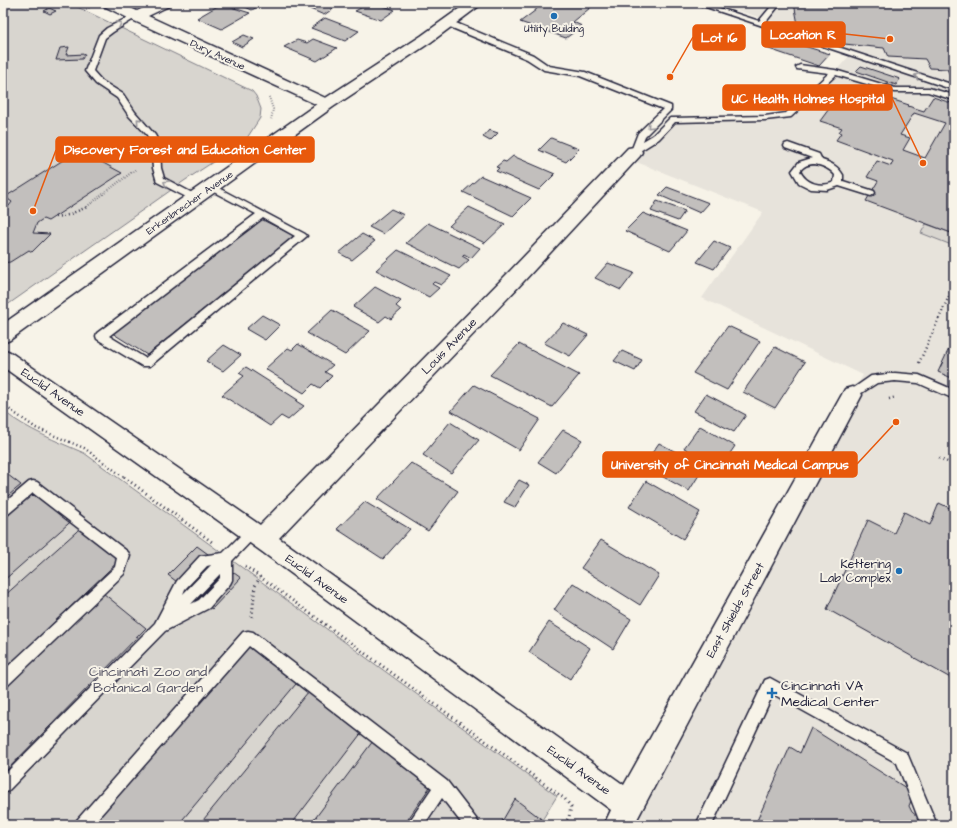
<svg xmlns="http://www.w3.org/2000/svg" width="957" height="828" viewBox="0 0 957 828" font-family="'Architects Daughter',sans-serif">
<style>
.built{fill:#e7e3db}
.green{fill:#d8d5cf;stroke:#7d7c85}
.building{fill:#c2bfbd;stroke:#22223b;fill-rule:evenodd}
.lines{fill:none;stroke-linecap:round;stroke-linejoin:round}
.service-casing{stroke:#22223b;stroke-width:3}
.minor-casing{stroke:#22223b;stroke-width:3}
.tertiary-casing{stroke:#22223b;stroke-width:3}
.path-far2{stroke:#22223b;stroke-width:2;stroke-dasharray:0.5 2;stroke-linecap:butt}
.path-far1{stroke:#22223b;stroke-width:2.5;stroke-dasharray:1 3;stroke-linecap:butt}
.path{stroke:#22223b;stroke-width:3;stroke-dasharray:1 3.5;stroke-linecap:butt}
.service{fill:#f7f3e8;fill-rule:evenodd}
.minor{fill:#f7f3e8;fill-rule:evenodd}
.tertiary{fill:#f7f3e8;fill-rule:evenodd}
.oneway{stroke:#97959a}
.poi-dot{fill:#1f6fb2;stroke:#f7f3e8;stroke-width:1.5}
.labels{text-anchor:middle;stroke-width:4;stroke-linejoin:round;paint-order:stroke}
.far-poi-label{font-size:10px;fill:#22223b;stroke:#f7f3e8}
.far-street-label{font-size:10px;fill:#22223b;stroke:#f7f3e8}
.street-label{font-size:12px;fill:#22223b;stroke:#f7f3e8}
.poi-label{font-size:12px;fill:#22223b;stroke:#f7f3e8;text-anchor:end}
.near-park-label{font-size:14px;fill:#504f60;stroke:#f7f3e8}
.near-poi-label{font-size:14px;fill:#22223b;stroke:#f7f3e8;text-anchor:start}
.leader{fill:none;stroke:#e8590c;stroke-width:1.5}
.callout-dot{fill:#e8590c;stroke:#f7f3e8;stroke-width:1.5}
.callout{fill:#e8590c;stroke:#e8590c;stroke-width:1.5}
.callout-label{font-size:13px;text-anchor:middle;font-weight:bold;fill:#fff}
</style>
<rect width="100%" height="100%" fill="#f7f3e8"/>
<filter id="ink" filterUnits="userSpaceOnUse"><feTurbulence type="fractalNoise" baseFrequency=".025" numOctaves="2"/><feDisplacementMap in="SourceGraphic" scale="8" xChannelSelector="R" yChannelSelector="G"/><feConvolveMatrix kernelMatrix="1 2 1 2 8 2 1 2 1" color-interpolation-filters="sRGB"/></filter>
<g filter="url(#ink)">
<g class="built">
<path d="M714 3H954V86L784 29 774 22Z"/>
<path d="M851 54 954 88V825H618L863 375 702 298 763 212 634 161 670 123 790 117 799 112Z"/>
</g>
<g class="green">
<path d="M3 3H69L252 91 256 96 261 109 260 118 245 141 184 181 3 308Z"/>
<path d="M926 224 954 234V246L921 233Z"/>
<path d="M3 411C28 430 56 441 84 453L557 796 539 825H3Z"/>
</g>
<g class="building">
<path d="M236 3H264L252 10Z"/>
<path d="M320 3H322L334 8 324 15 310 9Z"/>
<path d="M370 3H375L395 10 381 20 355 11Z"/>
<path d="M537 3H596L573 22 582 26 566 38 520 22 536 10Z"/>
<path d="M794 3H954V76L950 75 947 69 930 68 925 59 888 57 884 48 834 43 833 40 819 39 818 34H807L806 31 799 30Z"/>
<path d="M221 4 250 13 222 29 197 18Z"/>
<path d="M49 8 56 11 50 14 44 11Z"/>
<path d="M325 18 359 31 345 41 311 28Z"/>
<path d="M244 35 254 39 242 47 232 42Z"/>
<path d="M775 37 830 54 819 66 766 48Z"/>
<path d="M313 39 337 48 317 61 284 47 297 40 307 43Z"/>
<path d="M69 47 66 55 85 54 82 59 56 60 60 48Z"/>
<path d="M861 66 900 79 896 85 856 71Z"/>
<path d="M869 92 909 105 908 106 924 111 933 97 954 104V234L866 201 878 181 867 177 877 161 891 166 893 161 836 140 841 133 839 132 842 128 820 121 837 98 858 105 863 97 865 98ZM914 113 945 123 925 158 903 150 910 138 900 135Z"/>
<path d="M489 130 498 133 490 141 483 137Z"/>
<path d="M551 138 579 149 566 162 539 150Z"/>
<path d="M79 150 122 173 48 221 43 219 37 223 33 233 50 234 32 252 29 250 10 262 3 263V205L9 206 12 202 5 197Z"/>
<path d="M513 156 555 174 539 190 496 171 499 168 496 167 503 161 506 162Z"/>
<path d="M481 176 531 198 513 216 463 192Z"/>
<path d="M667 187 709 203 700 213 659 195Z"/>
<path d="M657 201 685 211 678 221 651 211Z"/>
<path d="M469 207 505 224 485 243 449 226Z"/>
<path d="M391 209 404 215 383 234 369 227Z"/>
<path d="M643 213 687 231 670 251 625 231Z"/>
<path d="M261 219 294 236 147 355 112 333Z"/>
<path d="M428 223 480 248 471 258 464 254 462 256 469 260 459 269 406 243Z"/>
<path d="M362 234 375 241 352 260 339 253Z"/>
<path d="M714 241 730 248 714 269 697 262Z"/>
<path d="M398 250 451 276 441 285 434 282 432 284 439 288 429 297 376 270Z"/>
<path d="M608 263 634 273 621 290 595 278Z"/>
<path d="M375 287 401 301 396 306 401 310 391 319 386 316 379 322 353 307Z"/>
<path d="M332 310 370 331 345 355 307 333Z"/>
<path d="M262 315 280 325 265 340 246 329Z"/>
<path d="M563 323 588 335 570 356 544 343Z"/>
<path d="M728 326 760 341 727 390 693 373Z"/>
<path d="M954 338V379L938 372Z"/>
<path d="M298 344 333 365 325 372 332 376 320 388 313 384 304 393 265 369 288 348 292 350Z"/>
<path d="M519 344 579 375 552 407 490 375Z"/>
<path d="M224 345 241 355 223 371 206 361Z"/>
<path d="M775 347 805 362 775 408 743 392Z"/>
<path d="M622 351 642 360 635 371 614 361Z"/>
<path d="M246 367 298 400 296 401 304 406 288 420 281 416 270 426 222 395 244 376 239 373Z"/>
<path d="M474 385 540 419 519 450 451 411Z"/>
<path d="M706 394 746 415 734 432 694 411Z"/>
<path d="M450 422 479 440 451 473 423 455Z"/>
<path d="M700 426 735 446 720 468 684 448Z"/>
<path d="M563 430 582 440 556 473 538 462Z"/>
<path d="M659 443 704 467 689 491 643 466Z"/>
<path d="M411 463 458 491 428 531 377 499Z"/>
<path d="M3 471 21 485 3 500Z"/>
<path d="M519 480 529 485 515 507 504 502Z"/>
<path d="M646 481 700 512 683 539 629 507Z"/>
<path d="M39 487 76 517 3 581V517Z"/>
<path d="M365 502 410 529 383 559 337 529Z"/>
<path d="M939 503 954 510V680L827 609 868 520 894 533 904 512 930 525Z"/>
<path d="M85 524 125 555 3 671V597Z"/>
<path d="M601 540 659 575 640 605 581 568Z"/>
<path d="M197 546 241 578 212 609 168 575Z"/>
<path d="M573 583 631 619 613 649 554 610Z"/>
<path d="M103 593 146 628 3 774V689Z"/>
<path d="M549 622 590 648 570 679 529 652Z"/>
<path d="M253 640 301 678 178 825H86Z"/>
<path d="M313 686 366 727 291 825H199Z"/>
<path d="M811 728 914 793 909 806 912 812 918 817 922 825H755L790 747 800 753Z"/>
<path d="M376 737 434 781 404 825H310Z"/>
<path d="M515 799 544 821 542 825H500Z"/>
</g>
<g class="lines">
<g class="service-casing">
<g id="service">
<path d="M694 3H704L759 21 774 3H781L765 23 954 85V90Z"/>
<path d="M135 14 137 15V17L113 32 105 38 93 71 102 81 123 94 135 112 155 135 160 145 161 168 164 178 198 196 199 198 198 200H192L157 182 153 168 151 145 147 135 129 116 117 98 96 84 85 71 99 35 107 28Z"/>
<path d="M445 21H451L533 55 549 66 585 72 671 106V110L645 136 643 141 653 135 670 118H673L765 116 786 113 829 73 797 69 796 67 800 65 835 70 895 88H929L954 95V100L928 92H894L836 75 791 117 765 120 675 122 659 139 635 154 631 151 638 133 663 109 580 76 544 70 527 59 445 25Z"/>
<path d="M788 143 819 154 822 160C831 163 838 166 843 175V181L874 191 875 193 871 196 839 186 827 190 811 189 799 183 792 171 799 162 812 158 785 148 784 146 785 144ZM815 164C823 166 829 168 835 175L834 182C821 188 806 184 800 171 804 165 809 164 815 164Z"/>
<path d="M211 184 305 234 307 236 150 366H142L97 339 96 336 97 333 256 214 208 189 207 187ZM263 218 295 236 145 358 109 336Z"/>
<path d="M895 373 919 375 954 390V399L918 383 895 381 877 383 852 399 848 398 847 395 848 392 871 376Z"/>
<path d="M33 481 37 482 128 552 130 556 124 574 8 685 3 687V671L115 567 117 558 33 493 7 515 3 516V504L29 482Z"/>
<path d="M252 527 256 528 258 532 256 536 232 561V580L230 584 209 608 165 631 8 791 3 793V776L155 623 177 581 200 556 223 553 248 528ZM211 565 183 594 185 589 207 566ZM220 574V578L199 600 191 604Z"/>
<path d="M248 631 253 632 447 781 477 820 480 825H463L442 798 424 825H407L432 788 249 646 92 825H74L77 820 243 632Z"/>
<path d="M770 678 907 753 937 825H921L897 763 773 694 712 825H696L765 680Z"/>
</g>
</g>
<g class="minor-casing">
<g id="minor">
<path d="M102 3H120L137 11 154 3H171L169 6 148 16 332 101 335 104 332 107 327 109 322 107 130 19 104 6Z"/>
<path d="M634 147 640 148 642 152 640 156 523 282 279 538 624 785 845 389 852 387 859 389 862 395 634 825H604L611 810 261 551 3 367V349L10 352 260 525 509 272 628 148Z"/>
</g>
</g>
<g class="tertiary-casing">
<path id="tertiary" d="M467 3H483L431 42 333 107 10 340 3 343V324L321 101 421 36Z"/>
</g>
<g class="path-far2">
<path d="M84 10 91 7"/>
<path d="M269 97 273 109 271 121"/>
<path d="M85 208 136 169"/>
</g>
<g class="path-far1">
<path d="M55 217 68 215 87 207"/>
<path d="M919 363 954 285"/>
<path d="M889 399 896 397"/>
<path d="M3 405 36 428 84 448 125 478"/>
<path d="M939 458 954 465"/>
</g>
<g class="path">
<path d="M124 477 212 542"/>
<path d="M245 566 565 799 571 807 569 817 564 825"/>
<path d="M252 617 255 586 260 577"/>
</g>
<use href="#service" class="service"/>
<use href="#minor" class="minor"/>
<use href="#tertiary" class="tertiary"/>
</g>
<defs><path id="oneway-chevron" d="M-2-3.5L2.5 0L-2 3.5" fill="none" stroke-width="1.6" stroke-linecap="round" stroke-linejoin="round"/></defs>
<g class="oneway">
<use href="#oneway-chevron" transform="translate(119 24) rotate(-29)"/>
<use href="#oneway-chevron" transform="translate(917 76) rotate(-162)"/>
<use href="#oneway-chevron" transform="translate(139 121) rotate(-132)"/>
<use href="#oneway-chevron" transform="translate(650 126) rotate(134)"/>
<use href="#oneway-chevron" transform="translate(166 183) rotate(-149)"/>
</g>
</g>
<g class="poi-dot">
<circle cx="554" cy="16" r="4"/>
<circle cx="899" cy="571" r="4"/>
<path d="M770 687h4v4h4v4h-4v4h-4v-4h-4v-4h4z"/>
</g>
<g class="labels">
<g class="far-poi-label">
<text x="554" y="32">Utility Building</text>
</g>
<g class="far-street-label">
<text transform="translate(218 54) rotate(25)" y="4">Dury Avenue</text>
<text transform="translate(189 202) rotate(-35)" y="4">Erkenbrecher Avenue</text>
</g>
<g class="street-label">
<text transform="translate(449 346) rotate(-46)" y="4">Louis Avenue</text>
<text transform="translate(53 392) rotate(35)" y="4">Euclid Avenue</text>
<text transform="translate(317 579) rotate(36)" y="4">Euclid Avenue</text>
<text transform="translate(735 610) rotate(-61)" y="4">East Shields Street</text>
<text transform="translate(579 770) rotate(36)" y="4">Euclid Avenue</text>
</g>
<g class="poi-label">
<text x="891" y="568">Kettering<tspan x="891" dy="14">Lab Complex</tspan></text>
</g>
<g class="near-park-label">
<text x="148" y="676">Cincinnati Zoo and<tspan x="148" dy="16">Botanical Garden</tspan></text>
</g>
<g class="near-poi-label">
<text x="781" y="690">Cincinnati VA<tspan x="781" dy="16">Medical Center</tspan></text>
</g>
</g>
<path class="leader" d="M890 39L845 34M670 77L693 37M923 163L892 98M33 211L56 150M896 422L857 464"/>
<g class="callout-dot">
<circle cx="890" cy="39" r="4"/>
<circle cx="670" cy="77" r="4"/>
<circle cx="923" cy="163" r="4"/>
<circle cx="33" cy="211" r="4"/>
<circle cx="896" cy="422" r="4"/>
</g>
<g class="callout">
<rect x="762" y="22" width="83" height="25" rx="4"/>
<rect x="693" y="25" width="52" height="25" rx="4"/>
<rect x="723" y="85" width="169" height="25" rx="4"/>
<rect x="56" y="137" width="258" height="25" rx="4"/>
<rect x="603" y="452" width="254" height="25" rx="4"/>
</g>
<g class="callout-label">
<text x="803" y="39">Location R</text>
<text x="719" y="42">Lot 16</text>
<text x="808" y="103">UC Health Holmes Hospital</text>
<text x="185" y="154">Discovery Forest and Education Center</text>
<text x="730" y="469">University of Cincinnati Medical Campus</text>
</g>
<rect width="957" height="828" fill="none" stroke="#f7f3e8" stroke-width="16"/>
<rect x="8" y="8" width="941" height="812" fill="none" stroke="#22223b" stroke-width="1.5" filter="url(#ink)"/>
</svg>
